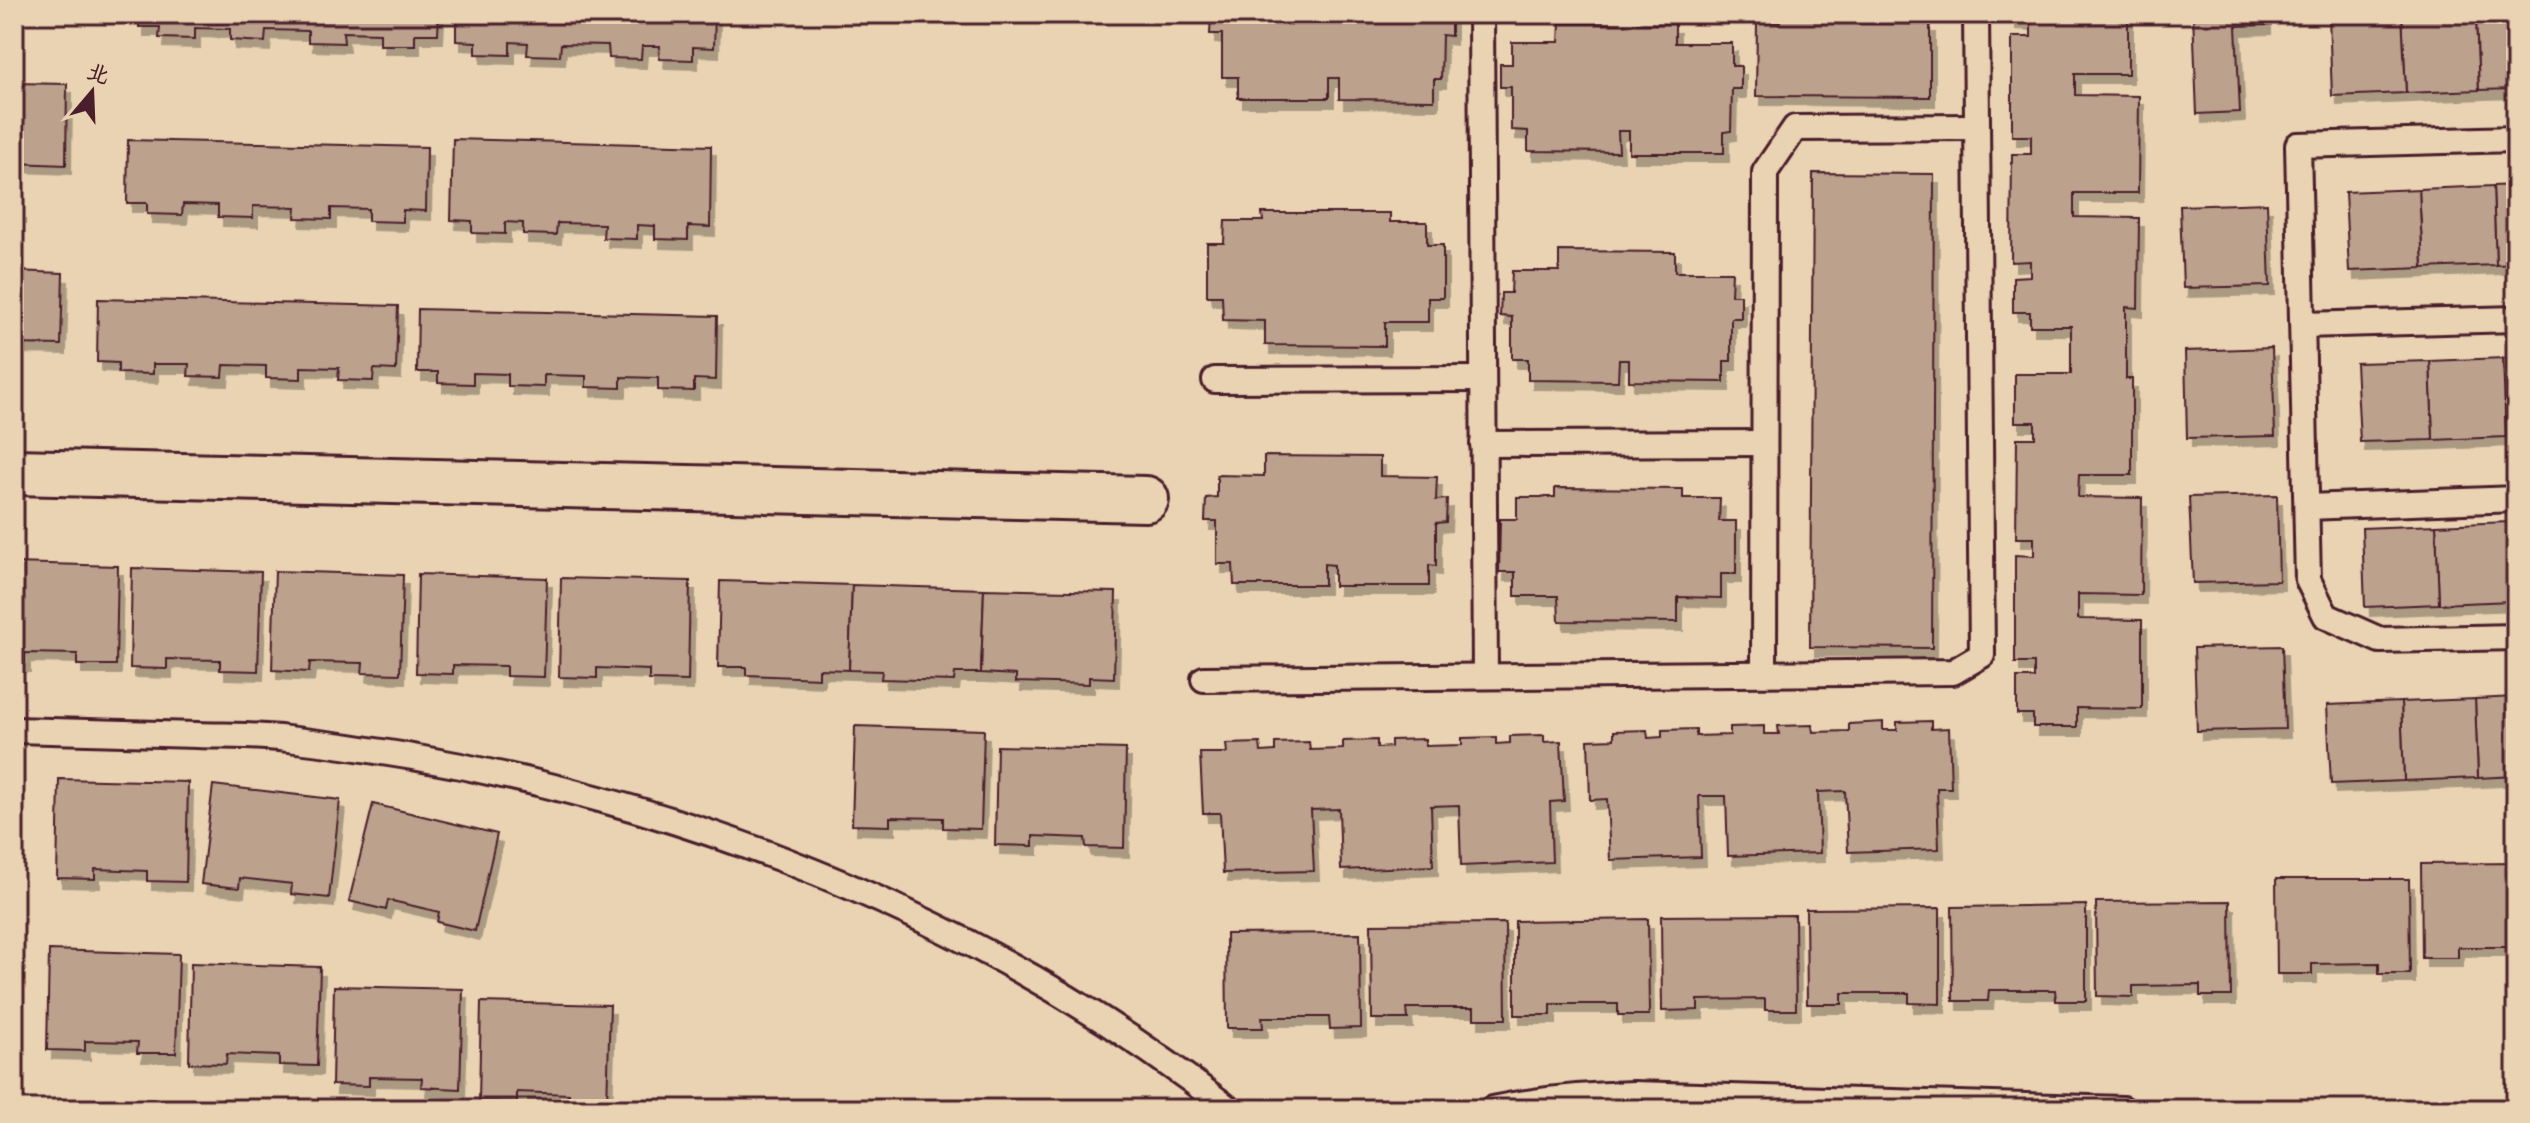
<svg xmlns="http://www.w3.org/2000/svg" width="2530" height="1123" viewBox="0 0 2530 1123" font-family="'Patrick Hand','LXGW WenKai TC',sans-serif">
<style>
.building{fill:#bca18d;stroke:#4a1f2b;stroke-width:2;filter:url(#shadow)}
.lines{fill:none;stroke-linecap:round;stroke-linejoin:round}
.service-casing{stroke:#4a1f2b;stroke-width:30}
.minor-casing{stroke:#4a1f2b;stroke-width:50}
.service{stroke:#e9d3b2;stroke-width:24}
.minor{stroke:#e9d3b2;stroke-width:44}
</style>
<defs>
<filter id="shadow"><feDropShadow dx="5" dy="9" stdDeviation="0" flood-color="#0004"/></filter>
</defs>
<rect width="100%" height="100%" fill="#e9d3b2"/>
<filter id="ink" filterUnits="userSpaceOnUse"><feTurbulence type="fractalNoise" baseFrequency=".0125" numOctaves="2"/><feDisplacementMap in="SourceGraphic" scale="16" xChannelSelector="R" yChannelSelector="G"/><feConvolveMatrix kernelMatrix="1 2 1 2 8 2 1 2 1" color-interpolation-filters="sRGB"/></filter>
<g filter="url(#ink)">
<g class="building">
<path d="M139 14H439L438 34H415V45H380V33L343 32 344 43 308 42V31L266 30 265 42 230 40V29L195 28V39L159 38 160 27H139Z"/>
<path d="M456 14H715L714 48 693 47V60L659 59 660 46H642L641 59 609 58 608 45 561 44 560 56 527 55 528 43 510 42V55L476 54V42L456 41Z"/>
<path d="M1211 14H1451V36L1442 35 1441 79H1434V100L1339 99V78H1329V98H1238V77H1222V34H1210Z"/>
<path d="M1780 14H1840V23L1930 24V97L1756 96 1757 23 1780 22Z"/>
<path d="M2011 14H2128V74H2075V95L2139 96 2138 193H2074V217L2139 218 2138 308 2126 307V379H2132V475H2079L2078 497 2142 498 2141 595 2078 594V619L2142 620V709L2077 708V727H2033V714H2017V678H2034V663H2015V555L2034 556V538H2016L2017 438H2035V422H2015V374H2071V326H2030V312H2013V277L2030 276V261L2011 262 2012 154H2031V136H2012V37H2031V21L2011 20Z"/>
<path d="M2193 14H2266V25L2236 26 2240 112 2197 114Z"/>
<path d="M2402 14H2476L2479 90 2406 93Z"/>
<path d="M2402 14 2406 93 2332 96 2329 16Z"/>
<path d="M2476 14H2516V89L2479 90Z"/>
<path d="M1560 23 1675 24V43H1732V66H1741V89H1732L1731 131 1724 132V153H1629V131H1618L1619 152 1528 151V131L1511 130V87H1500V64H1512V42H1559Z"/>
<path d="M14 83 67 84 66 165 14 163Z"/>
<path d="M453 139 711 146 710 227 688 226V240L655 239V226L637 225V239L603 238 604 224 557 223 556 235 523 234V223L505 222V234L472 233V221L451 220Z"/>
<path d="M128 140 427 147 426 211 403 210V222L368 221V209L331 208V219L295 218 296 207 253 206V218L218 217V205L183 204 182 215 147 214V203H127Z"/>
<path d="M1813 173 1934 174 1932 648 1810 647Z"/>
<path d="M2516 185V264L2496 265 2493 186Z"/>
<path d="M2493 186 2496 265 2423 268 2419 189Z"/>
<path d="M2419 189 2423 268 2349 271 2345 192Z"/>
<path d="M2267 203 2270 286 2183 288 2180 206Z"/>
<path d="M1262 213H1390V222H1427V245H1443V298H1428V322H1385V346L1265 345V321L1223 320 1222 296H1207V243H1224L1225 221H1263Z"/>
<path d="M1559 251 1675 252V272H1732L1731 295H1741V318H1731V361H1724V382L1629 381V360H1619L1618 381 1528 380V359H1512V317L1500 316 1501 293H1511L1512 271H1559Z"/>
<path d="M14 271 63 273 61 345 14 344Z"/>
<path d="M98 299 398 306 396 370 374 369 373 381 338 380 339 368 301 367V379L266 378V366L224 365 223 377 188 376 189 364H153V374L118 373V363L97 362Z"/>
<path d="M418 309 717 316 716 380 694 379V391L658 390V378L621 377V388L586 387V376L544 375V387L508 386V374L473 373V384L438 383V372H417Z"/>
<path d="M2272 348 2275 436 2187 438 2185 351Z"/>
<path d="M2516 357V436L2506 437 2503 358Z"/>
<path d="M2503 358 2506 437 2433 440 2430 361Z"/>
<path d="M2430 361 2433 440 2360 442 2356 363Z"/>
<path d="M1264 456 1380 457V476L1437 477 1436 500 1447 499 1446 522 1436 523V566L1429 565V586H1334V565L1324 564V585H1234L1233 564H1217V521H1205L1206 498 1217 497V475L1264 476Z"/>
<path d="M1555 488 1683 489V498H1720L1719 521H1736V574H1721V598L1678 597V622L1559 621 1558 596H1515V572H1499L1500 519H1517V497H1555Z"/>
<path d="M2277 495 2279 581 2193 583 2189 497Z"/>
<path d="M2509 522H2516V601H2512Z"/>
<path d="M2509 522 2512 601 2439 604 2436 525Z"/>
<path d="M2436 525 2439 604 2365 607 2362 528Z"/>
<path d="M14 563 118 566 116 665H77V654L25 653V663H14Z"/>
<path d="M132 568 261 572 258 671 220 670V660L167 659V669L130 668Z"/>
<path d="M275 571 403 575 400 674 362 673 363 663 310 662 309 672 272 670Z"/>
<path d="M418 574 547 578 544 677 506 676V666L453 665V674L416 673Z"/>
<path d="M561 578 690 581 688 681 649 680V670L597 668V678L559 677Z"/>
<path d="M720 581 852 585 849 670 819 669V678L746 675V667H718Z"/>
<path d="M852 585 984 589 981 673H955L954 681 881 679 882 671 849 670Z"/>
<path d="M984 589 1116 592 1114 678 1089 677V684L1016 682V675L981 673Z"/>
<path d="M2282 646 2285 729 2197 731 2194 648Z"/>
<path d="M2516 697V776L2478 778 2475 699Z"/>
<path d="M2475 699 2478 778 2404 781 2401 702Z"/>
<path d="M2401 702 2404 781 2331 784 2327 705Z"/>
<path d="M1931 721V729L1949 728 1951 788H1937L1939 849 1848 852 1845 791 1818 792 1820 853 1728 856 1726 796H1699L1701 857 1610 860 1607 799 1590 800 1588 740 1614 739V731L1647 730 1648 738 1662 737V730L1696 729V736L1730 735V727L1764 726V734H1779L1778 726 1812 725 1813 732 1849 731V724L1883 722V730H1897V722Z"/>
<path d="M855 726 984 730 981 829 943 828V818L890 817V826L852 825Z"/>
<path d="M1544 735V742L1561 741 1564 801 1550 802 1552 862 1461 866 1459 805 1431 806 1433 866 1341 870 1339 809 1311 810 1314 871 1223 873 1220 813H1203L1200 753H1227L1226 744 1260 743 1261 752 1275 751V743L1309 742 1310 750 1343 749V741L1377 740V748L1391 747V740L1425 739V746L1462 745V738L1496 737V744L1510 743V736Z"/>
<path d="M997 746 1126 749 1124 848 1086 847 1085 838 1033 836V846L995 845Z"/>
<path d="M59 779 188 782 186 882 147 881V871L95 869V879L57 878Z"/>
<path d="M213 785 340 800 329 898 291 894 292 884 240 878 239 888 201 884Z"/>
<path d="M373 804 497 834 475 931 437 922 439 912 388 900 386 910 349 901Z"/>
<path d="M2516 863V947H2458V958H2422L2421 864Z"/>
<path d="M2276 879H2409L2410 974H2379V963L2312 964V974H2277Z"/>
<path d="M2230 901 2231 996H2200V985L2133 986V997L2097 996 2096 902Z"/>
<path d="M2086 905V1001H2056L2055 990H1989L1988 1001H1953L1952 907Z"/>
<path d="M1940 908V1004L1909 1003V993H1842V1004H1807L1806 909Z"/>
<path d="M1795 915 1796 1010H1765V999L1698 1000V1010L1662 1011 1661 916Z"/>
<path d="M1648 919 1649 1015H1618V1004H1551V1015H1515V921Z"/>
<path d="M1505 923 1506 1019H1474V1008H1407L1408 1019H1372L1371 924Z"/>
<path d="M1360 933 1361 1028 1330 1029 1329 1017H1262L1263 1028H1227L1226 934Z"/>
<path d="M49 950 179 954 176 1053H137L138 1042 85 1041V1051L47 1050Z"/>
<path d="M191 963 320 967 317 1066 279 1065V1056L227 1054 226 1064 189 1063Z"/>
<path d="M334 986 463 989 460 1089 421 1087 422 1078 369 1077V1086L332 1085Z"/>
<path d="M481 1002 610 1005 607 1105 569 1104V1094L517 1092V1102L479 1101Z"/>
</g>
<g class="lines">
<g class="service-casing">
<g id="service">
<path d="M1481 14 1485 676"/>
<path d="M2516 139 2298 145 2308 580 2326 616 2380 640 2516 637"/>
<path d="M2303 325 2516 319"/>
<path d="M1215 380 1483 379"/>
<path d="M1483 444 1764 443"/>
<path d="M2307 507 2516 499"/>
<path d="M1764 673 1765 172 1795 128 1977 127"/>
<path d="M1204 679 1953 672 1982 655 1976 14"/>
<path d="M14 730C75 732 136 733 197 735 227 736 258 735 288 739 624 777 961 900 1229 1109"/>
<path d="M1492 1109C1540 1099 1585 1095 1634 1094L2123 1109"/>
</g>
</g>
<g class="minor-casing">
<path id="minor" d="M14 472 1146 499"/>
</g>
<use href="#service" class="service"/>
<use href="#minor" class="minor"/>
</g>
</g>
<rect width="2530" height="1123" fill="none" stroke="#e9d3b2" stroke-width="48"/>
<rect x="24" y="24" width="2482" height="1075" fill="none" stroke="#4a1f2b" stroke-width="3" filter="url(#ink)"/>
<g transform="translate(92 92) rotate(19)" stroke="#e9d3b2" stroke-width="6" paint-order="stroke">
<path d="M0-6L14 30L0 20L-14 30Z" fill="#4a1f2b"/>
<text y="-12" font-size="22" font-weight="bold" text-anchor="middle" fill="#4a1f2b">北</text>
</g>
</svg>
